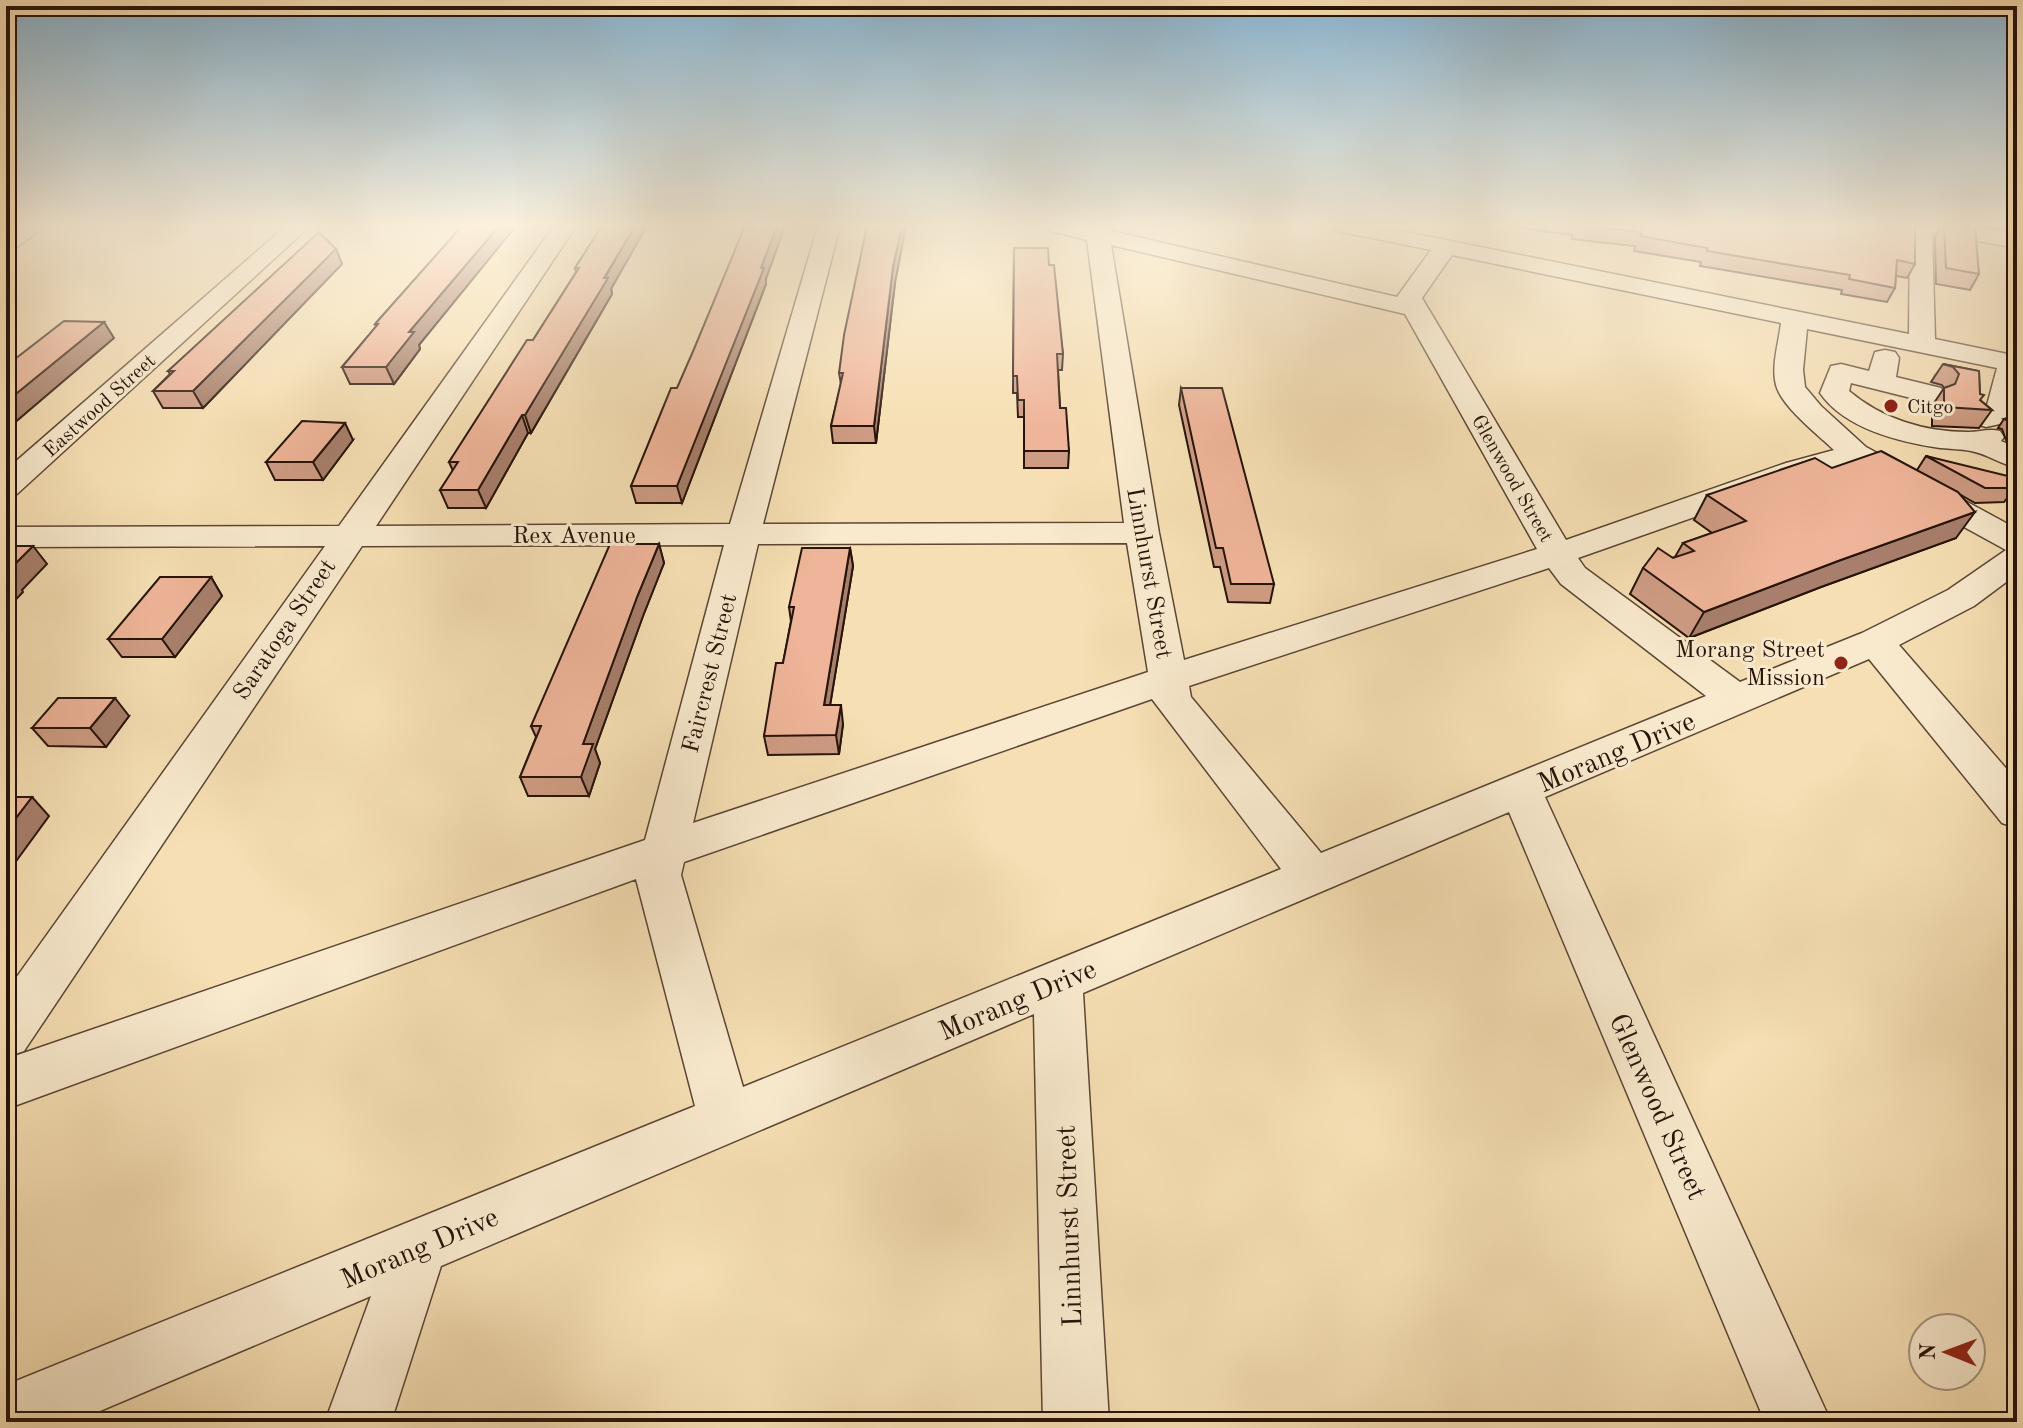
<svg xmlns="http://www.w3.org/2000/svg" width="2023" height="1428" viewBox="0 0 2023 1428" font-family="'Old Standard TT',serif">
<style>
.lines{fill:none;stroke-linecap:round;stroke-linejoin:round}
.minor-tunnel{stroke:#d7c09a;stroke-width:26;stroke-dasharray:26 13;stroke-linecap:butt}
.minor-casing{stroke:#5b4634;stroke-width:3}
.minor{fill:#f9eace;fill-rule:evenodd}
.wall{fill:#ce9c84;stroke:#271309;stroke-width:2}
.shaded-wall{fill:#a77f6c;stroke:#271309;stroke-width:2}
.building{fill:#efb59a;stroke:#271309;stroke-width:2}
.poi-dot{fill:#8f2418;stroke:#f9eace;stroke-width:3}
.labels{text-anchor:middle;stroke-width:6;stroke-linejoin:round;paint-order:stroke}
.far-street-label{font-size:20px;fill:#271309;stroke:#f9eace}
.far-poi-label{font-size:20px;fill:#271309;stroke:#f9eace;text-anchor:start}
.street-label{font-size:24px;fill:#271309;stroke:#f9eace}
.poi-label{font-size:24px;fill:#271309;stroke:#f9eace;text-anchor:end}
.near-street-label{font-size:28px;fill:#271309;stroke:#f9eace}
</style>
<rect width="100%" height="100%" fill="#f6dfb4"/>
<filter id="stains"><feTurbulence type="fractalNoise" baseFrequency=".0025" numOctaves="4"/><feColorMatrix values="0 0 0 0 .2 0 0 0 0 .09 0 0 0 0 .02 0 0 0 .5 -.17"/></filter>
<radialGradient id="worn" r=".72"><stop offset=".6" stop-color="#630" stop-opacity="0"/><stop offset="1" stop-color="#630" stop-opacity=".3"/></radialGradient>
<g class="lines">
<path class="minor-tunnel" d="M1931 386 1967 393"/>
<g class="minor-casing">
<g id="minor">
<path d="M20 226H46L14 249 6 251V234Z"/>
<path d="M286 226H310L17 494 6 497V470Z"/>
<path d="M554 226H576L376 526 730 524 818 226H840L763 524 1124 523 1087 240 1050 231 1047 226H1114L1111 231 1397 297 1431 250 1338 231 1335 226H1377L1909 334 1910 226H1967L2017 234V248L1932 233 1935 339 2017 356V402L2009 422 1986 427 1976 424 1971 418 1976 412 1986 409 1997 368 1807 329 1803 370 1805 387 1821 406 1866 447 2017 529V574L1974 606 1899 645 2017 781V828L2002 823 1869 659 1545 797 1831 1422H1765L1509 812 1083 993 1109 1422H1043L1034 1014 441 1266 391 1422H325L371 1296 74 1422H6V1385L695 1106 636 879 6 1109V1059L645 840 724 545 362 546 24 1051 6 1057V992L325 546 6 547V527L339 526ZM1111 245 1405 314 1537 549 1184 660 1159 533ZM1452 255 1781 323C1779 342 1770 369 1777 388 1784 408 1818 435 1834 450L1786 463 1566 540 1422 298ZM1851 465 2006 550 1948 590 1862 633 1740 682 1585 568 1578 558 1808 477ZM1127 543 1148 672 693 823 758 544ZM1549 568 1561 584 1706 696 1321 853 1191 697 1189 686ZM1152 699 1281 869 743 1087 681 875 684 862Z"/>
<path d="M1885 350 1895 352 1899 358 1896 377 1941 388 1945 394 1941 400 1931 403 1851 383 1849 391C1882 419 1925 432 1968 432 1980 432 1988 428 2000 431L2004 437 2001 441 2017 448V468C2001 464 1987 454 1971 451 1961 449 1950 449 1940 448 1899 442 1845 429 1820 393L1831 366 1841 364 1869 371 1875 352Z"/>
</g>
</g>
<use href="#minor" class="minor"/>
</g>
<g class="wall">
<path d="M462 226 419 345 420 349 394 384H350L342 367 376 327 375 324Z"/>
<path d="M602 226 612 294 531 433H528L486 508H448L440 490 453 471 449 462 533 340 576 272 575 268Z"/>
<path d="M1506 226H1915V264L1907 278 1896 276 1895 288 1887 302 1841 294 1842 290 1700 266 1701 262 1634 251 1635 246 1572 239V235Z"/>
<path d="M1941 226H1968L1979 274 1970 290 1936 284 1935 237Z"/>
<path d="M1983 226H2017V231Z"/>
<path d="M1014 248 1049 265 1063 354 1062 370H1058L1060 408 1069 451 1068 468H1024V417H1018L1017 393H1013Z"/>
<path d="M336 249 342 264 203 408H163L153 391 170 374 168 371Z"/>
<path d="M766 279V284L682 503H636L631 486 677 388Z"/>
<path d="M895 283 876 443H833L831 426 841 384 839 373Z"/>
<path d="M1943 364 1979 371 1980 400 1992 410 1979 428 1932 426V406L1944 388 1942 385 1931 382Z"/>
<path d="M1181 388 1274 584 1270 603 1228 602 1220 567H1214L1179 405Z"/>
<path d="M2017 417 2013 431 2006 440 2002 429 1998 428 2004 419Z"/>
<path d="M353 440 323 480H275L266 462Z"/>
<path d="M1926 456 2015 488 2004 502 1975 503 1961 495 1956 538 1821 587 1689 638 1630 594 1643 568 1675 557 1683 543 1712 533 1694 520 1707 495 1832 468 1917 470Z"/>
<path d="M659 544 664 563 643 616 595 749 600 763 589 796H528L520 777 536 737 531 726Z"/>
<path d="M850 548 853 566 830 705 843 724 839 754 768 755 764 736 783 663 791 621 789 607Z"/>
<path d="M211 577 222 596 175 657H122L108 639Z"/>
<path d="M2017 680V692L2010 688Z"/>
<path d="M129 716 106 747 48 746 32 728Z"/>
</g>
<g class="shaded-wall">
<path d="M499 226H516L419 345 420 349 394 384 386 367 409 332Z"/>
<path d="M635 226H647L611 289 612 294 531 433 525 415Z"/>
<path d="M777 226H785L766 279V284L682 503 677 486Z"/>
<path d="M902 226H906L895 283 876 443 874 426 893 267Z"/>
<path d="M336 249 342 264 203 408 193 391Z"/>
<path d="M104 322 114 338 6 430V402Z"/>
<path d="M522 415 528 433 486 508 478 490Z"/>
<path d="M345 423 353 440 323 480 313 462Z"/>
<path d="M1975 512 1956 538 1821 587 1689 638 1704 612 1838 561Z"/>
<path d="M659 544 664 563 643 616 595 749 600 763 589 796 581 777 583 744 637 597Z"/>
<path d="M33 546 47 564 22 590 23 592 6 610V573Z"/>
<path d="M850 548 853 566 827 724 824 705Z"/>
<path d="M211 577 222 596 175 657 162 639Z"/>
<path d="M115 698 129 716 106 747 90 728Z"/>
<path d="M841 705 843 724 839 754 836 735Z"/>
<path d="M32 797 49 816 6 875V831Z"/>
</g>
<g class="building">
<path d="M462 226H499L409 332H414L386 367H342L378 324H375Z"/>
<path d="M602 226H635L604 278H608L525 415H522L478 490H440L458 462H449L527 340H533L579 268H575Z"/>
<path d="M745 226H777L761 268H764L677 486H631L671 388H677L694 349Z"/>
<path d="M867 226H902L893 267 874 426H831L843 373H839L844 335Z"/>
<path d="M1585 226H1915V264L1897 260 1895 288 1849 279 1850 275 1707 251V248L1640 236 1641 232Z"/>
<path d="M1944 226 1975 227 1979 274 1946 268Z"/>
<path d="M319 232 336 249 193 391H153L174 371H168Z"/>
<path d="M1014 248H1048L1049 265H1054L1063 354H1057L1060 408H1066L1069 451H1024V400H1018L1017 376H1013Z"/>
<path d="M64 321 104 322 6 402V366Z"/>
<path d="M1943 364 1979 371 1980 394 1984 395 1980 400 1992 410 1944 407V388L1955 384 1959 374 1953 367Z"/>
<path d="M1181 388H1222L1274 584H1231L1223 548H1216Z"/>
<path d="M2016 416 2017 417V423L2013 431 2009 421 2004 419Z"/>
<path d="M302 421 345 423 313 462H266Z"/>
<path d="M1881 451 1958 492 1975 512 1838 561 1704 612 1643 568 1658 548 1673 558 1694 551 1683 543 1746 521 1707 495 1815 458 1832 468Z"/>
<path d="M1926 456 2016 478 2015 488H1985Z"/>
<path d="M610 544H659L637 597 583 744H593L581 777H520L541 726H531Z"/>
<path d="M6 546H33L6 573Z"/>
<path d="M802 548H850L824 705H841L836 735 764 736 776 663H783L794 607H789Z"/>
<path d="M160 577H211L162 639H108Z"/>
<path d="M58 698H115L90 728H32Z"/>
<path d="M6 797H32L6 831Z"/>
</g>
<linearGradient id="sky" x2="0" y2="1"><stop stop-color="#8ab7d4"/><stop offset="0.53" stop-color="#fbf1dd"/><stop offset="1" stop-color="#fbf1dd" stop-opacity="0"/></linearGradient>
<rect width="2023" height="426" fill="url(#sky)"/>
<g class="poi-dot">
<circle cx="1891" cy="406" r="8"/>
<circle cx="1841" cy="663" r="8"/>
</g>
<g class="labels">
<g class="far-street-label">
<text transform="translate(99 405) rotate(-42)" y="7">Eastwood Street</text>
<text transform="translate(1513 478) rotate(60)" y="7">Glenwood Street</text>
</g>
<g class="far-poi-label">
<text x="1907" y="413">Citgo</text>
</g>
<g class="street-label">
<text x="574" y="543">Rex Avenue</text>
<text transform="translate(1150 573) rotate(80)" y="8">Linnhurst Street</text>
<text transform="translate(284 629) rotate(-56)" y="8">Saratoga Street</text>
<text transform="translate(709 673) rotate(-76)" y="8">Faircrest Street</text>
</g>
<g class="poi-label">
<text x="1825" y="657">Morang Street<tspan x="1825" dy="28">Mission</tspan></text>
</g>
<g class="near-street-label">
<text transform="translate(1616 751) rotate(-23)" y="10">Morang Drive</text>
<text transform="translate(1017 999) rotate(-23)" y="10">Morang Drive</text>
<text transform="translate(1659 1106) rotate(66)" y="10">Glenwood Street</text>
<text transform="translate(1068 1226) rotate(-92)" y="10">Linnhurst Street</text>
<text transform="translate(419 1247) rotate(-23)" y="10">Morang Drive</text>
</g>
</g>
<rect width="2023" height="1428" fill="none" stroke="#f6dfb4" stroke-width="32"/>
<rect x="8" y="8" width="2007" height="1412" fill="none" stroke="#271309" stroke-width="4"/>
<rect x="16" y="16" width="1991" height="1396" fill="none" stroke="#271309" stroke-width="2"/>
<g transform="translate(1947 1352) rotate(271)"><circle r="38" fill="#f9eace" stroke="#a5947f" stroke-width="2"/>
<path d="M0-6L14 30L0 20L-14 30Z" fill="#8f2418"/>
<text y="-12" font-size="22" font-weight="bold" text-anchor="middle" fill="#271309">N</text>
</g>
<rect width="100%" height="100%" filter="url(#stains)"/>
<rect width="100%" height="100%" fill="url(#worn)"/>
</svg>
